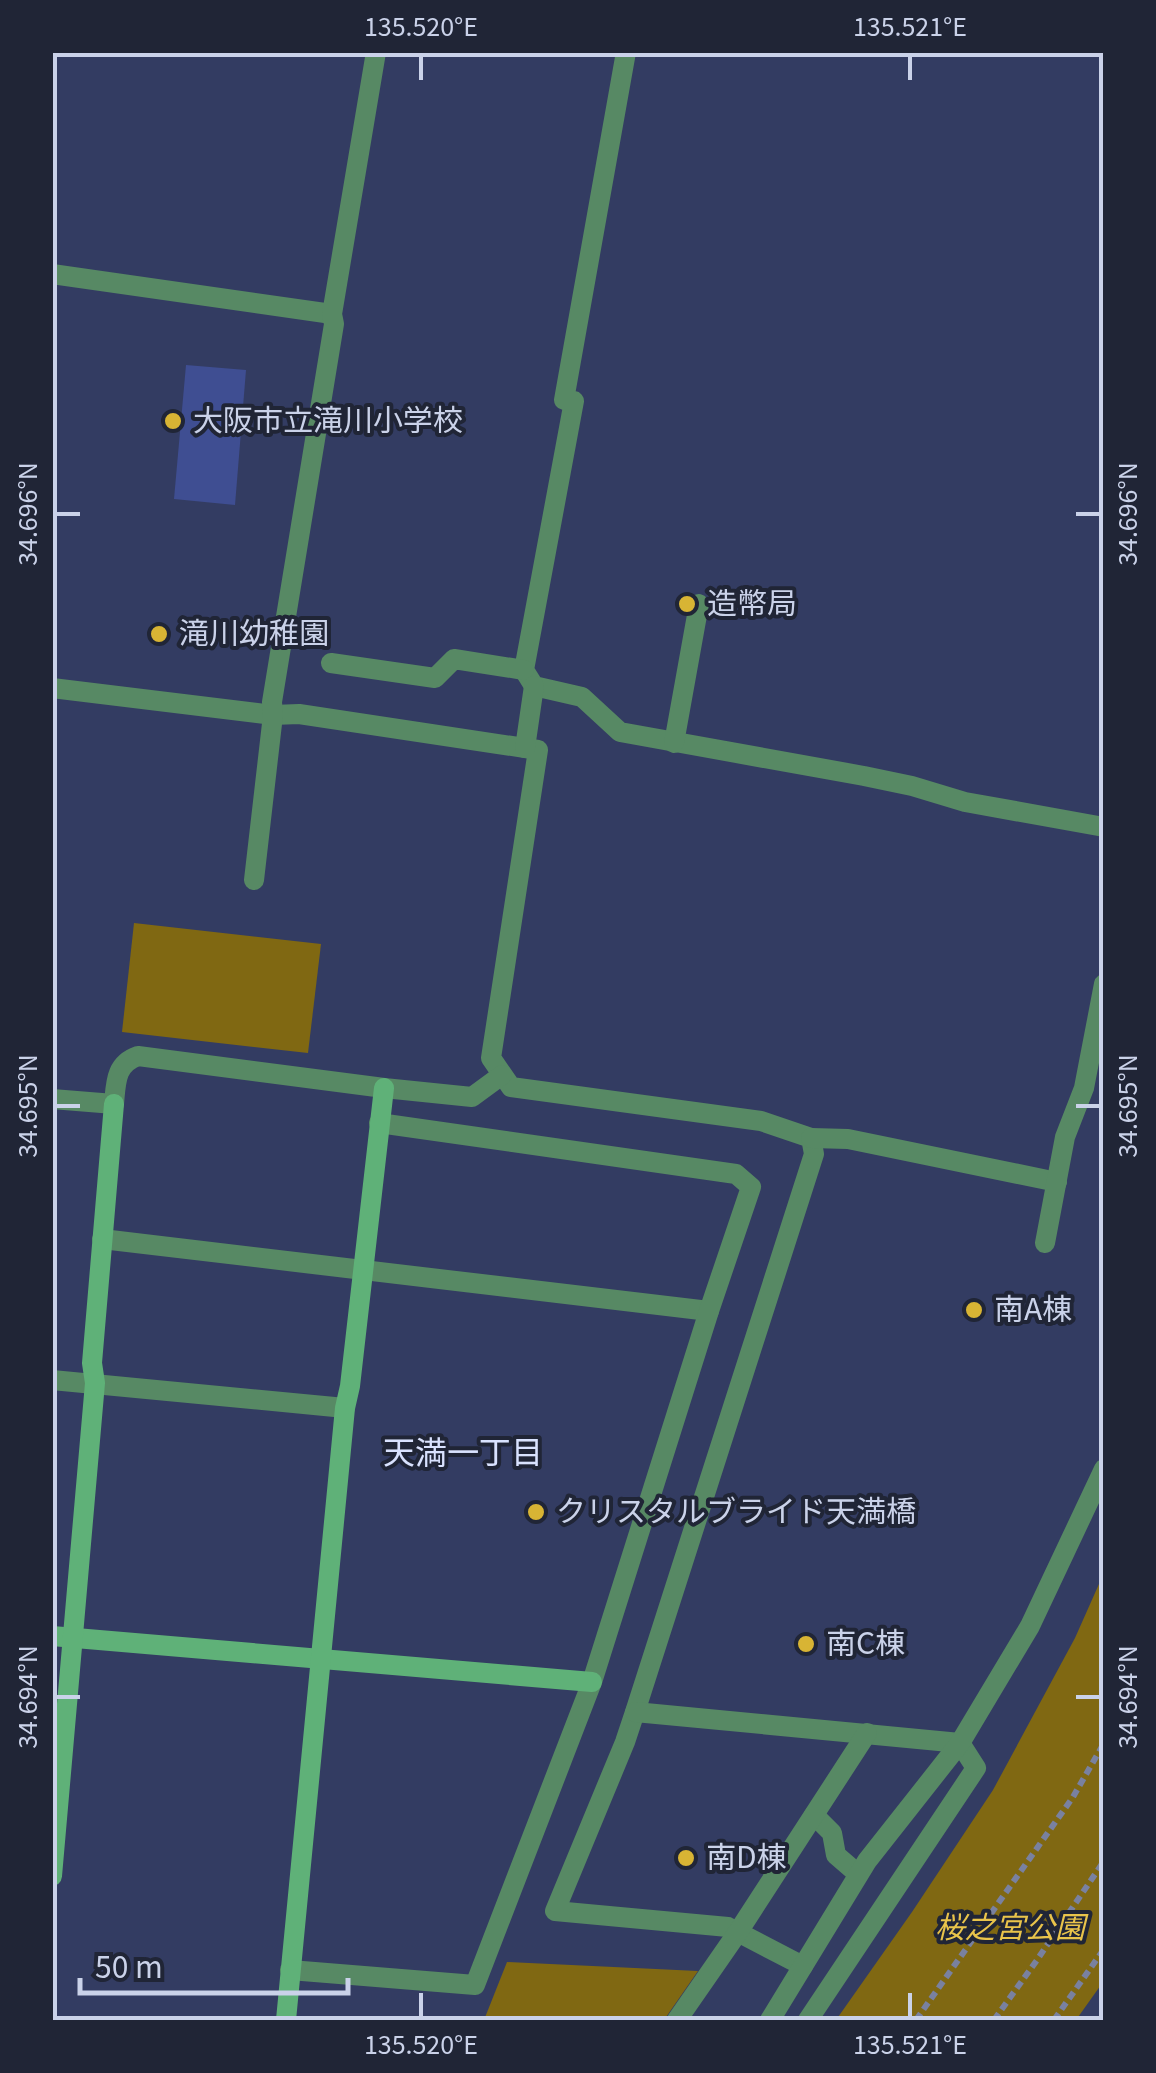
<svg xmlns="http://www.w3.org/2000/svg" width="1156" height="2073" viewBox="0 0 1156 2073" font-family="Georgia,'Noto Sans JP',serif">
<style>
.green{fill:#806812}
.water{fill:#3f4e92}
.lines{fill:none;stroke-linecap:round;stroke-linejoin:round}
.path{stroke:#7981a0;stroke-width:6;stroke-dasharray:8 5;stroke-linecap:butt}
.lane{stroke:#578964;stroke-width:20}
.street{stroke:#578964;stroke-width:20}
.secondary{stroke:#5fb178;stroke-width:20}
.ticks{fill:none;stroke:#cad2e9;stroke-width:4}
.poi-dot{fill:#d8b434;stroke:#202536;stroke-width:4}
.labels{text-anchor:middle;stroke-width:8;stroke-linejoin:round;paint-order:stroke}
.poi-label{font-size:30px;fill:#cad2e9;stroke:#202536;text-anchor:start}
.park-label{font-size:30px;font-style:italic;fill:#e9c44b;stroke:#202536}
.neighbourhood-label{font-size:32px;fill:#d9e2fe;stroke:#202536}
.neatline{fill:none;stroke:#cad2e9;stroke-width:4}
.ticks-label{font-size:25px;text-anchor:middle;fill:#cad2e9}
</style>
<rect width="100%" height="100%" fill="#333c62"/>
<g class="green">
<path d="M134 923 321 944 308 1053 122 1032Z"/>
<path d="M1103 1575V1982L1076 2020H836L912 1912 993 1790 1075 1638Z"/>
<path d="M507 1962 698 1971 664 2020H484Z"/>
</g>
<path class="water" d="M186 365 246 370 235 505 174 499Z"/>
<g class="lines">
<g class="path">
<path d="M916 2020 1073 1797 1104 1743"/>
<path d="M994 2020 1037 1960 1104 1861"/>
<path d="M1054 2020 1104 1949"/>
</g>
<g class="lane">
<path d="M626 52 564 400 574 401 524 670 534 686 582 697 620 732 864 776 912 786 965 802 1104 827"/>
<path d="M52 274 332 314"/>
<path d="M331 663 435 678 454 659 524 670"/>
<path d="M52 688 273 715 299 714 538 750 491 1058 511 1087 761 1121 811 1138 814 1154 635 1712 625 1742 555 1911 728 1927 803 1966"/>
<path d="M674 743 699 604"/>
<path d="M525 748 534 686"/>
<path d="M254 880 273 715 272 702 334 324 332 314 376 52"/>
<path d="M384 1088 472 1097 502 1075"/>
<path d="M811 1138 848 1139 1057 1182"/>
<path d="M1045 1243 1065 1137 1084 1088 1104 984"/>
<path d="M635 1712 960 1743 976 1768 808 2020"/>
<path d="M814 1815 832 1833 836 1855 858 1874"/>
<path d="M677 2020 738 1932 867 1733"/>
<path d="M770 2020 867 1861 960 1743 1030 1626 1104 1469"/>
</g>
<g class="street">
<path d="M52 1099 114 1104C116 1083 115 1064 138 1056L384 1088"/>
<path d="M102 1239 709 1311"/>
<path d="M52 1380 345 1408"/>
<path d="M290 1970 475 1985 592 1682 709 1311 751 1187 736 1174 379 1123"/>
</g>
<g class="secondary">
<path d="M52 1636 592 1682"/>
<path d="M52 1876 95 1383 92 1363 114 1104"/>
<path d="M286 2020 345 1408 350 1386 384 1088"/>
</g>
</g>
<path class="ticks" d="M421 55V80M910 55V80M55 514H80M1076 514H1101M55 1106H80M1076 1106H1101M55 1697H80M1076 1697H1101M421 1993V2018M910 1993V2018"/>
<g class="poi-dot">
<circle cx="173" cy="421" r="10"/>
<circle cx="687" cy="604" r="10"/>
<circle cx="159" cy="634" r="10"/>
<circle cx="974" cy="1310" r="10"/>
<circle cx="536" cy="1512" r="10"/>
<circle cx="806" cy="1644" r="10"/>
<circle cx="686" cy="1858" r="10"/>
</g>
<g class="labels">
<g class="poi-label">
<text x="193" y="431">大阪市立滝川小学校</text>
<text x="707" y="614">造幣局</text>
<text x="179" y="644">滝川幼稚園</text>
<text x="994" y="1320">南A棟</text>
<text x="556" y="1522">クリスタルブライド天満橋</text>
<text x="826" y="1654">南C棟</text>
<text x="706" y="1868">南D棟</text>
</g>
<g class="park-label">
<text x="1010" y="1938">桜之宮公園</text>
</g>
<g class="neighbourhood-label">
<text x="463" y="1464">天満一丁目</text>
</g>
</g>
<rect width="1156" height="2073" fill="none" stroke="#202536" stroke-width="110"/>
<path d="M80 1978v15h268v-15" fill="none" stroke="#cad2e9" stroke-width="5"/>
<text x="95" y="1978" font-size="30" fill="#cad2e9" stroke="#202536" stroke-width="8" paint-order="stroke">50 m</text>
<rect x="55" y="55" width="1046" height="1963" class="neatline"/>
<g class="ticks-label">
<text x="421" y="36">135.520°E</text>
<text x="910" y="36">135.521°E</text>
<text transform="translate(28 514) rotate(-90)" y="9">34.696°N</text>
<text transform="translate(1128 514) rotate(-90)" y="9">34.696°N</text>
<text transform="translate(28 1106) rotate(-90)" y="9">34.695°N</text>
<text transform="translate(1128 1106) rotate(-90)" y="9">34.695°N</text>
<text transform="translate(28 1697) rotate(-90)" y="9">34.694°N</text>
<text transform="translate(1128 1697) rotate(-90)" y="9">34.694°N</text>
<text x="421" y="2054">135.520°E</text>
<text x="910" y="2054">135.521°E</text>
</g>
</svg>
